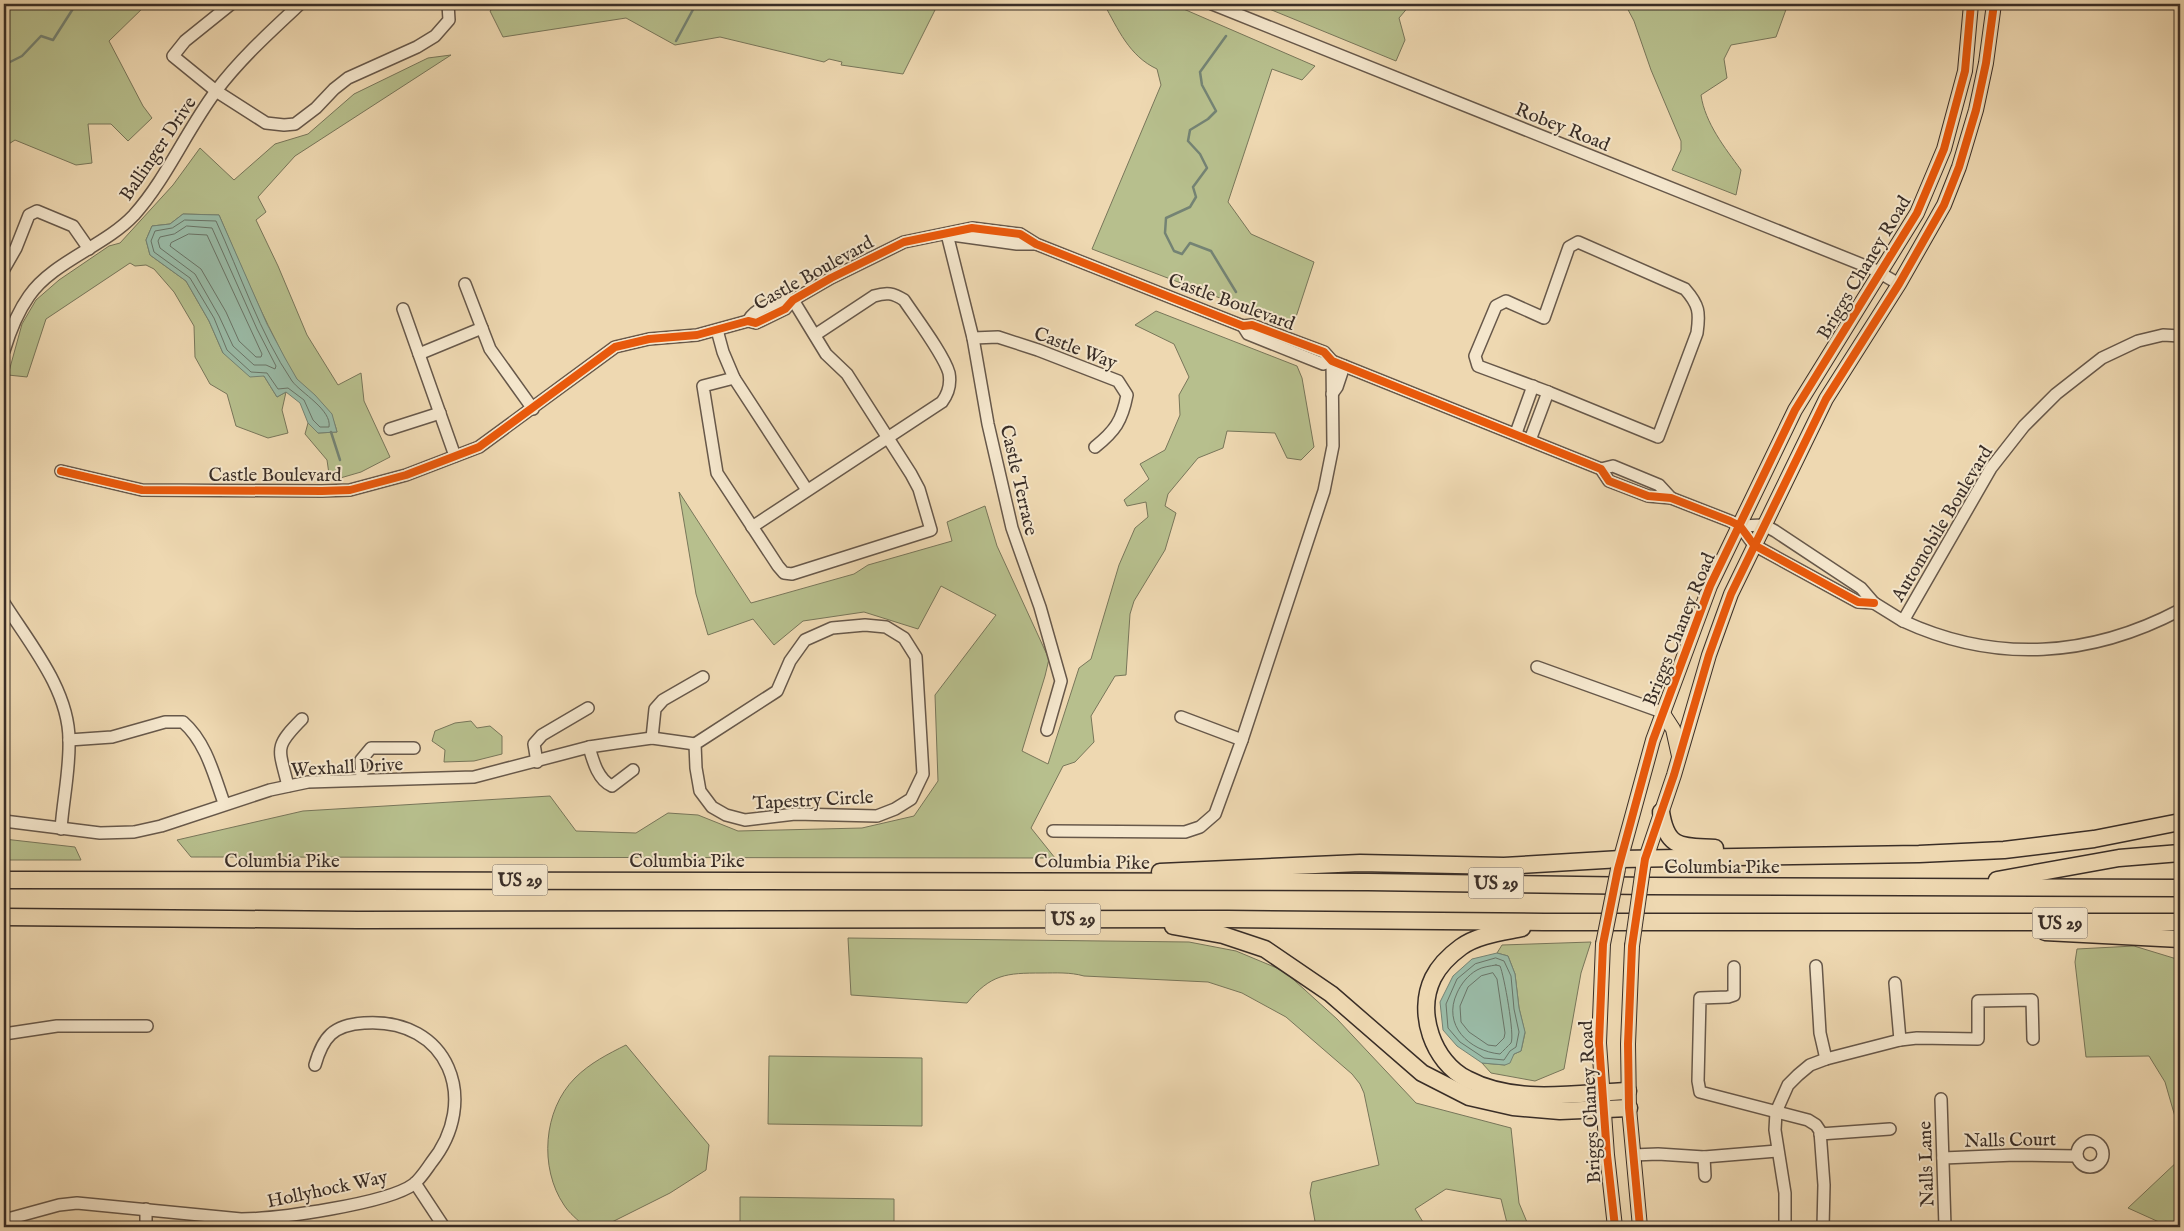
<svg xmlns="http://www.w3.org/2000/svg" width="2184" height="1231" viewBox="0 0 2184 1231" font-family="'IM FELL English',serif">
<style>
.green{fill:#b7bf8d;stroke:#78765a}
.water{fill:#9abba7;stroke:#748374}
.lines{fill:none;stroke-linecap:round;stroke-linejoin:round}
.shore{stroke:#6a7467;stroke-width:1}
.stream{stroke:#748374;stroke-width:2.5}
.minor-casing{stroke:#67584a;stroke-width:14}
.major-casing{stroke:#3a2e27;stroke-width:16}
.highway-casing{stroke:#3a2e27;stroke-width:19}
.minor{stroke:#f4e6cc;stroke-width:11}
.major{stroke:#eed8b1;stroke-width:14}
.highway{stroke:#eed8b1;stroke-width:16}
.major-bridge-casing{stroke:#3a2e27;stroke-width:16;stroke-linecap:butt}
.major-bridge{stroke:#eed8b1;stroke-width:14}
.cycleway-casing{stroke:#f4e6cc;stroke-width:11}
.cycleway{stroke:#e8590c;stroke-width:8}
.labels{text-anchor:middle;stroke-width:4;stroke-linejoin:round;paint-order:stroke}
.shield{fill:#f4e6cc;stroke:#726558;stroke-width:1}
.shield-label{font-size:18px;font-weight:bold;fill:#3a2e27}
.street-label{font-size:19px;fill:#3a2e27;stroke:#f4e6cc}
</style>
<rect width="100%" height="100%" fill="#eed8b1"/>
<filter id="stains"><feTurbulence type="fractalNoise" baseFrequency=".004" numOctaves="4"/><feColorMatrix values="0 0 0 0 .2 0 0 0 0 .09 0 0 0 0 .02 0 0 0 .5 -.17"/></filter>
<radialGradient id="worn" r=".72"><stop offset=".6" stop-color="#630" stop-opacity="0"/><stop offset="1" stop-color="#630" stop-opacity=".3"/></radialGradient>
<g class="green">
<path d="M4 4H147L109 41 143 106 152 118 128 141 111 124H88L92 163 76 165 15 140 4 147Z"/>
<path d="M498 4H938L903 74 841 65 842 62 829 59 824 62 720 37 675 45 626 18 503 37 490 11Z"/>
<path d="M1104 4H1172L1315 66 1302 80 1272 69 1228 202 1251 234 1314 262 1293 326 1092 249 1161 85 1157 69C1129 56 1118 29 1104 4Z"/>
<path d="M1257 4H1408L1410 5 1399 18 1405 40 1396 61Z"/>
<path d="M1625 4H1788L1776 37 1731 45 1724 59 1727 78 1701 95C1705 123 1725 148 1741 170L1736 195 1672 170 1681 150V141L1651 70 1634 21Z"/>
<path d="M451 55 295 156 258 197 266 212 256 220 278 266 307 335 338 385 361 373 364 401 390 457 361 472 330 481 327 460 305 434 308 423 318 433 337 432C330 402 313 400 296 378 288 367 282 353 276 341 255 300 237 257 219 215L183 214 170 224 152 226 146 240 150 255 186 281 209 321 223 353 264 376 277 397 286 392 282 410 288 433 268 438 236 426 227 394 210 384 195 357 194 326 174 292 154 269 146 265 135 266 130 263 46 319 27 377 8 375 22 324 36 300 59 280 109 246 120 243 173 185 200 148 234 180 275 144 308 134 354 94 428 58Z"/>
<path d="M1156 311 1297 366 1302 378 1314 447 1301 460 1287 458 1275 433 1227 431 1223 448 1198 458 1168 494 1165 506 1176 513 1165 550 1134 601 1130 614 1126 675 1115 676 1091 716 1094 742 1075 762 1063 766 1031 828 1055 858 191 857 177 840 303 811 550 796 576 831 636 833 668 813 698 815 738 831 862 828 914 816 938 781 935 695 996 615 941 586 918 629 864 612 803 621 774 645 753 619 708 635 696 594 679 492 751 603 854 574 868 565 952 541 947 522 985 506 997 546 1049 659 1045 676 1022 751 1048 764 1079 668 1091 659 1119 565 1135 528 1148 517 1146 502 1127 506 1124 500 1149 479 1140 464 1165 450 1180 415 1179 395 1189 377 1174 344 1135 325Z"/>
<path d="M471 721 477 728 490 726 502 736V754L474 761 444 762 445 750 432 741 435 731 455 723Z"/>
<path d="M4 839 75 847 81 860H4Z"/>
<path d="M848 938 1189 942 1236 951 1284 971 1337 1019 1416 1103 1511 1128 1519 1203 1529 1227H1508L1501 1199 1446 1189 1415 1209 1426 1227H1316L1310 1193 1312 1182 1379 1165 1364 1093 1360 1084 1352 1074 1286 1017 1242 993 1208 982 1084 976C1070 972 1056 973 1042 973 1006 973 991 974 967 1003L851 995Z"/>
<path d="M1591 942 1581 973 1564 1069 1535 1081 1491 1073 1482 1063 1505 1065 1514 1054 1521 1051 1525 1033 1519 1008 1515 974 1508 956 1497 953 1502 945Z"/>
<path d="M2134 946 2180 960V1134L2165 1082 2149 1056 2086 1057 2075 962 2077 949Z"/>
<path d="M626 1045 709 1145 706 1170 670 1193 602 1227H585C578 1220 569 1213 564 1205 539 1168 543 1110 575 1078 590 1063 608 1054 626 1045Z"/>
<path d="M769 1056 922 1058V1126L768 1124Z"/>
<path d="M2180 1159V1222H2159L2128 1208Z"/>
<path d="M740 1197 894 1199V1227H740Z"/>
</g>
<g class="water">
<path d="M183 214 219 215 267 324 285 358 297 379 315 395 332 414 337 432 318 433 308 423 300 403 286 392 277 397 264 376 250 377 223 353 209 321 186 281 150 255 146 240 152 226 170 224Z"/>
<path d="M1497 953 1508 956 1515 974 1519 1008 1525 1032 1521 1051 1514 1054 1510 1063 1505 1065 1482 1063 1457 1046 1443 1030 1440 1002 1453 976 1472 959Z"/>
</g>
<g class="lines">
<g class="shore">
<path d="M185 220 216 221C240 273 260 334 292 381 301 393 332 410 329 427H320L313 420 304 400 288 388 278 389 267 373 251 372 227 350 214 318 190 278 154 252 151 241 155 231 172 228Z"/>
<path d="M187 226 212 228 257 329 276 366 275 369 266 365H254L233 346 219 316 195 274 160 248 158 241 160 237 174 234Z"/>
<path d="M189 234 207 235 262 354 261 357H256L239 341 226 312 201 269 170 246 171 243Z"/>
<path d="M1496 958 1504 961 1511 976 1514 1009 1519 1032 1516 1047 1510 1051 1504 1060 1484 1058 1460 1042 1448 1028 1446 1004 1457 979 1475 964Z"/>
<path d="M1496 965 1500 966C1504 975 1515 1036 1511 1043 1508 1046 1503 1051 1500 1054 1469 1051 1442 1025 1457 993 1461 984 1468 975 1477 970 1482 967 1490 966 1496 965Z"/>
<path d="M1493 973 1497 979 1505 1033 1504 1038 1496 1046 1488 1045 1469 1032 1461 1022 1460 1006 1468 987 1481 976Z"/>
</g>
<g class="stream">
<path d="M1226 36 1200 72 1202 85 1216 111 1208 119 1190 130 1188 141 1200 154 1207 168 1193 187 1196 197 1190 207 1166 218 1165 233 1174 251 1182 254 1190 243 1211 251 1236 292"/>
<path d="M676 41 696 4"/>
<path d="M4 65 22 56 41 36 53 40 76 4"/>
<path d="M331 432 340 460"/>
</g>
<g class="minor-casing">
<g id="minor">
<path d="M231 4 185 41 173 56 216 91 266 123 284 125 295 124 316 108 334 89 348 78 417 47 435 36 449 20 448 4"/>
<path d="M1212 4 1873 269 1899 284"/>
<path d="M947 234 973 338 988 424 1012 528 1040 607 1061 681 1047 730"/>
<path d="M952 235 1017 244H1035"/>
<path d="M1578 242 1685 289C1699 305 1700 312 1697 333L1658 437 1548 392 1478 366 1475 356 1496 306 1506 301 1544 318 1569 247Z"/>
<path d="M4 269 16 248 29 215 37 211 73 226 89 249"/>
<path d="M465 284 490 349 533 409"/>
<path d="M403 309 455 456"/>
<path d="M748 321C755 307 779 300 793 300"/>
<path d="M1243 326 1248 334 1323 364 1332 361"/>
<path d="M717 330 723 352 734 378 703 386 717 473 778 566 784 573 792 574 931 530 919 489 911 474 847 374 826 354 793 300"/>
<path d="M2180 336 2163 335 2138 341 2102 358 2056 394 2024 426 1991 468 1903 621C1996 664 2091 657 2180 610"/>
<path d="M973 338 998 337 1038 350 1118 381 1127 395C1122 421 1115 431 1095 447"/>
<path d="M4 351C10 331 17 313 29 296 52 262 105 246 134 215 167 178 186 131 216 91 240 59 271 31 300 4"/>
<path d="M419 354 482 328"/>
<path d="M734 378 807 490"/>
<path d="M1332 394 1337 387 1344 366"/>
<path d="M390 429 440 413"/>
<path d="M1516 433 1533 386"/>
<path d="M1530 440 1548 392"/>
<path d="M1601 469 1613 466 1659 485 1671 498"/>
<path d="M61 471 142 490 322 491 350 490 406 475 479 447 615 347 649 339 697 335 748 321 756 323 785 309 793 300 831 278 904 242 972 228 1020 234 1036 244 1243 326 1252 325 1324 352 1332 361 1601 469 1609 481 1648 496 1671 498 1730 521 1740 526 1754 545 1858 602 1874 603"/>
<path d="M1740 526 1764 525 1775 531 1861 588 1874 603 1903 621"/>
<path d="M752 527 942 402C948 394 951 384 949 373 944 355 916 318 904 300 893 293 887 292 874 296L815 335"/>
<path d="M4 603C30 644 69 690 69 740 70 769 63 800 61 829"/>
<path d="M865 625 886 627 904 638 916 657 923 774 911 799 895 809 877 816 795 814 745 820 726 815 712 807 700 791 696 768 695 744 777 691 790 661 805 640 832 628Z"/>
<path d="M1537 667 1662 712"/>
<path d="M1181 717 1242 740"/>
<path d="M652 738 655 709 663 700 703 677"/>
<path d="M69 740 112 737 165 722H183C206 742 214 775 224 803"/>
<path d="M589 747C593 761 598 780 612 786L633 770"/>
<path d="M537 762 534 744 542 735 588 708"/>
<path d="M362 780 361 760 371 748H414"/>
<path d="M288 786C279 748 273 748 302 719"/>
<path d="M4 821 100 833 134 832 161 826 270 790 308 782 474 777 589 747 616 743 652 738 695 744"/>
<path d="M1053 831 1185 832 1200 827 1215 814 1242 740 1324 491 1333 446 1332 361"/>
<path d="M1816 966 1820 1033 1826 1059"/>
<path d="M1734 967V995L1728 997 1700 998 1698 1081 1700 1092 1808 1120 1816 1125 1820 1131 1824 1185 1823 1227"/>
<path d="M1895 983 1900 1040"/>
<path d="M4 1034 57 1026H147"/>
<path d="M1941 1099 1945 1227"/>
<path d="M1820 1134 1890 1129"/>
<circle cx="2090" cy="1154" r="13"/>
<path d="M1633 1155 1658 1154 1704 1157 1777 1151"/>
<path d="M1704 1157 1705 1176"/>
<path d="M1943 1158 2015 1155 2077 1156"/>
<path d="M415 1183 444 1227"/>
<path d="M4 1220 59 1205 77 1203 241 1219C276 1219 387 1204 414 1184 421 1178 426 1170 431 1163 481 1101 449 1017 364 1023 333 1025 323 1037 315 1065"/>
<path d="M146 1227V1209"/>
<path d="M1785 1227V1193L1775 1130 1776 1112 1788 1085 1798 1075 1810 1065 1826 1059 1900 1040 1917 1038 1978 1039V1001L2032 1000 2033 1039"/>
</g>
</g>
<g class="major-casing">
<g id="major">
<path d="M1662 712 1673 729 1679 756"/>
<path d="M1643 867 1674 775 1709 655 1731 594 1826 399 1899 284 1944 205 1959 167 1976 110 1986 63 1994 4"/>
<path d="M1618 868 1653 740 1710 586 1795 410 1917 213 1944 149 1965 71 1971 4"/>
<path d="M1603 944 1599 1043 1607 1155 1615 1227"/>
<path d="M1632 946 1628 1044 1629 1108 1640 1227"/>
</g>
</g>
<g class="highway-casing">
<g id="highway">
<path d="M1661 812C1667 850 1682 846 1715 848"/>
<path d="M1160 872 1360 863 1504 866 1621 859 1919 854 2004 850 2094 839 2180 822"/>
<path d="M4 880 1368 882 1648 886 2180 888"/>
<path d="M1997 880 2119 858 2180 853"/>
<path d="M4 917 358 920 1227 919 1544 922H2180"/>
<path d="M1173 926 1223 935 1265 949 1331 994 1422 1073 1469 1097 1513 1107 1560 1111 1629 1108"/>
<path d="M1522 928C1503 932 1477 935 1461 947 1450 955 1439 966 1433 978 1416 1013 1433 1062 1467 1079 1516 1105 1576 1093 1628 1091"/>
<path d="M2045 932 2180 939"/>
</g>
</g>
<use href="#minor" class="minor"/>
<use href="#major" class="major"/>
<use href="#highway" class="highway"/>
<g class="major-bridge-casing">
<g id="major-bridge">
<path d="M1603 944 1618 869"/>
<path d="M1632 946 1643 868"/>
</g>
</g>
<use href="#major-bridge" class="major-bridge"/>
<g class="cycleway-casing">
<g id="cycleway">
<path d="M61 471 142 490 322 491 350 490 406 475 479 447 615 347 649 339 697 335 748 321 756 323 785 309 793 300 831 278 904 242 972 228 1020 234 1036 244 1243 326 1252 325 1324 352 1332 361 1601 469 1609 481 1648 496 1671 498 1730 521 1740 526 1754 545 1858 602 1874 603"/>
<path d="M1615 1227 1607 1155 1599 1043 1603 944 1618 869 1653 740 1710 586 1795 410 1917 213 1944 149 1965 71 1971 4"/>
<path d="M1640 1227 1629 1108 1628 1044 1632 946 1645 859 1674 775 1709 655 1731 594 1826 399 1899 284 1944 205 1959 167 1976 110 1986 63 1994 4"/>
</g>
</g>
<use href="#cycleway" class="cycleway"/>
</g>
<g class="labels">
<g class="shield">
<rect x="492.5" y="864.5" width="55" height="31" rx="4"/>
<rect x="1468.5" y="867.5" width="55" height="31" rx="4"/>
<rect x="1045.5" y="903.5" width="55" height="31" rx="4"/>
<rect x="2032.5" y="907.5" width="55" height="31" rx="4"/>
</g>
<g class="shield-label">
<text x="520" y="886">US 29</text>
<text x="1496" y="889">US 29</text>
<text x="1073" y="925">US 29</text>
<text x="2060" y="929">US 29</text>
</g>
<g class="street-label">
<text transform="translate(1563 126) rotate(22)" y="7">Robey Road</text>
<text transform="translate(157 148) rotate(-56)" y="7">Ballinger Drive</text>
<text transform="translate(1863 267) rotate(-59)" y="7">Briggs Chaney Road</text>
<text transform="translate(813 272) rotate(-29)" y="7">Castle Boulevard</text>
<text transform="translate(1232 301) rotate(20)" y="7">Castle Boulevard</text>
<text transform="translate(1076 347) rotate(21)" y="7">Castle Way</text>
<text x="275" y="481">Castle Boulevard</text>
<text transform="translate(1020 480) rotate(77)" y="7">Castle Terrace</text>
<text transform="translate(1941 523) rotate(-59)" y="7">Automobile Boulevard</text>
<text transform="translate(1678 629) rotate(-68)" y="7">Briggs Chaney Road</text>
<text transform="translate(347 766) rotate(-3)" y="7">Wexhall Drive</text>
<text transform="translate(813 799) rotate(-3)" y="7">Tapestry Circle</text>
<text x="282" y="867">Columbia Pike</text>
<text x="687" y="867">Columbia Pike</text>
<text transform="translate(1092 861) rotate(1)" y="7">Columbia Pike</text>
<text x="1722" y="873">Columbia Pike</text>
<text transform="translate(1589 1102) rotate(-93)" y="7">Briggs Chaney Road</text>
<text transform="translate(2010 1139) rotate(-1)" y="7">Nalls Court</text>
<text transform="translate(1925 1164) rotate(-92)" y="7">Nalls Lane</text>
<text transform="translate(327 1188) rotate(-12)" y="7">Hollyhock Way</text>
</g>
</g>
<rect width="2184" height="1231" fill="none" stroke="#eed8b1" stroke-width="20"/>
<rect x="5" y="5" width="2174" height="1221" fill="none" stroke="#3a2e27" stroke-width="2.5"/>
<rect x="10" y="10" width="2164" height="1211" fill="none" stroke="#3a2e27"/>
<rect width="100%" height="100%" filter="url(#stains)"/>
<rect width="100%" height="100%" fill="url(#worn)"/>
</svg>
